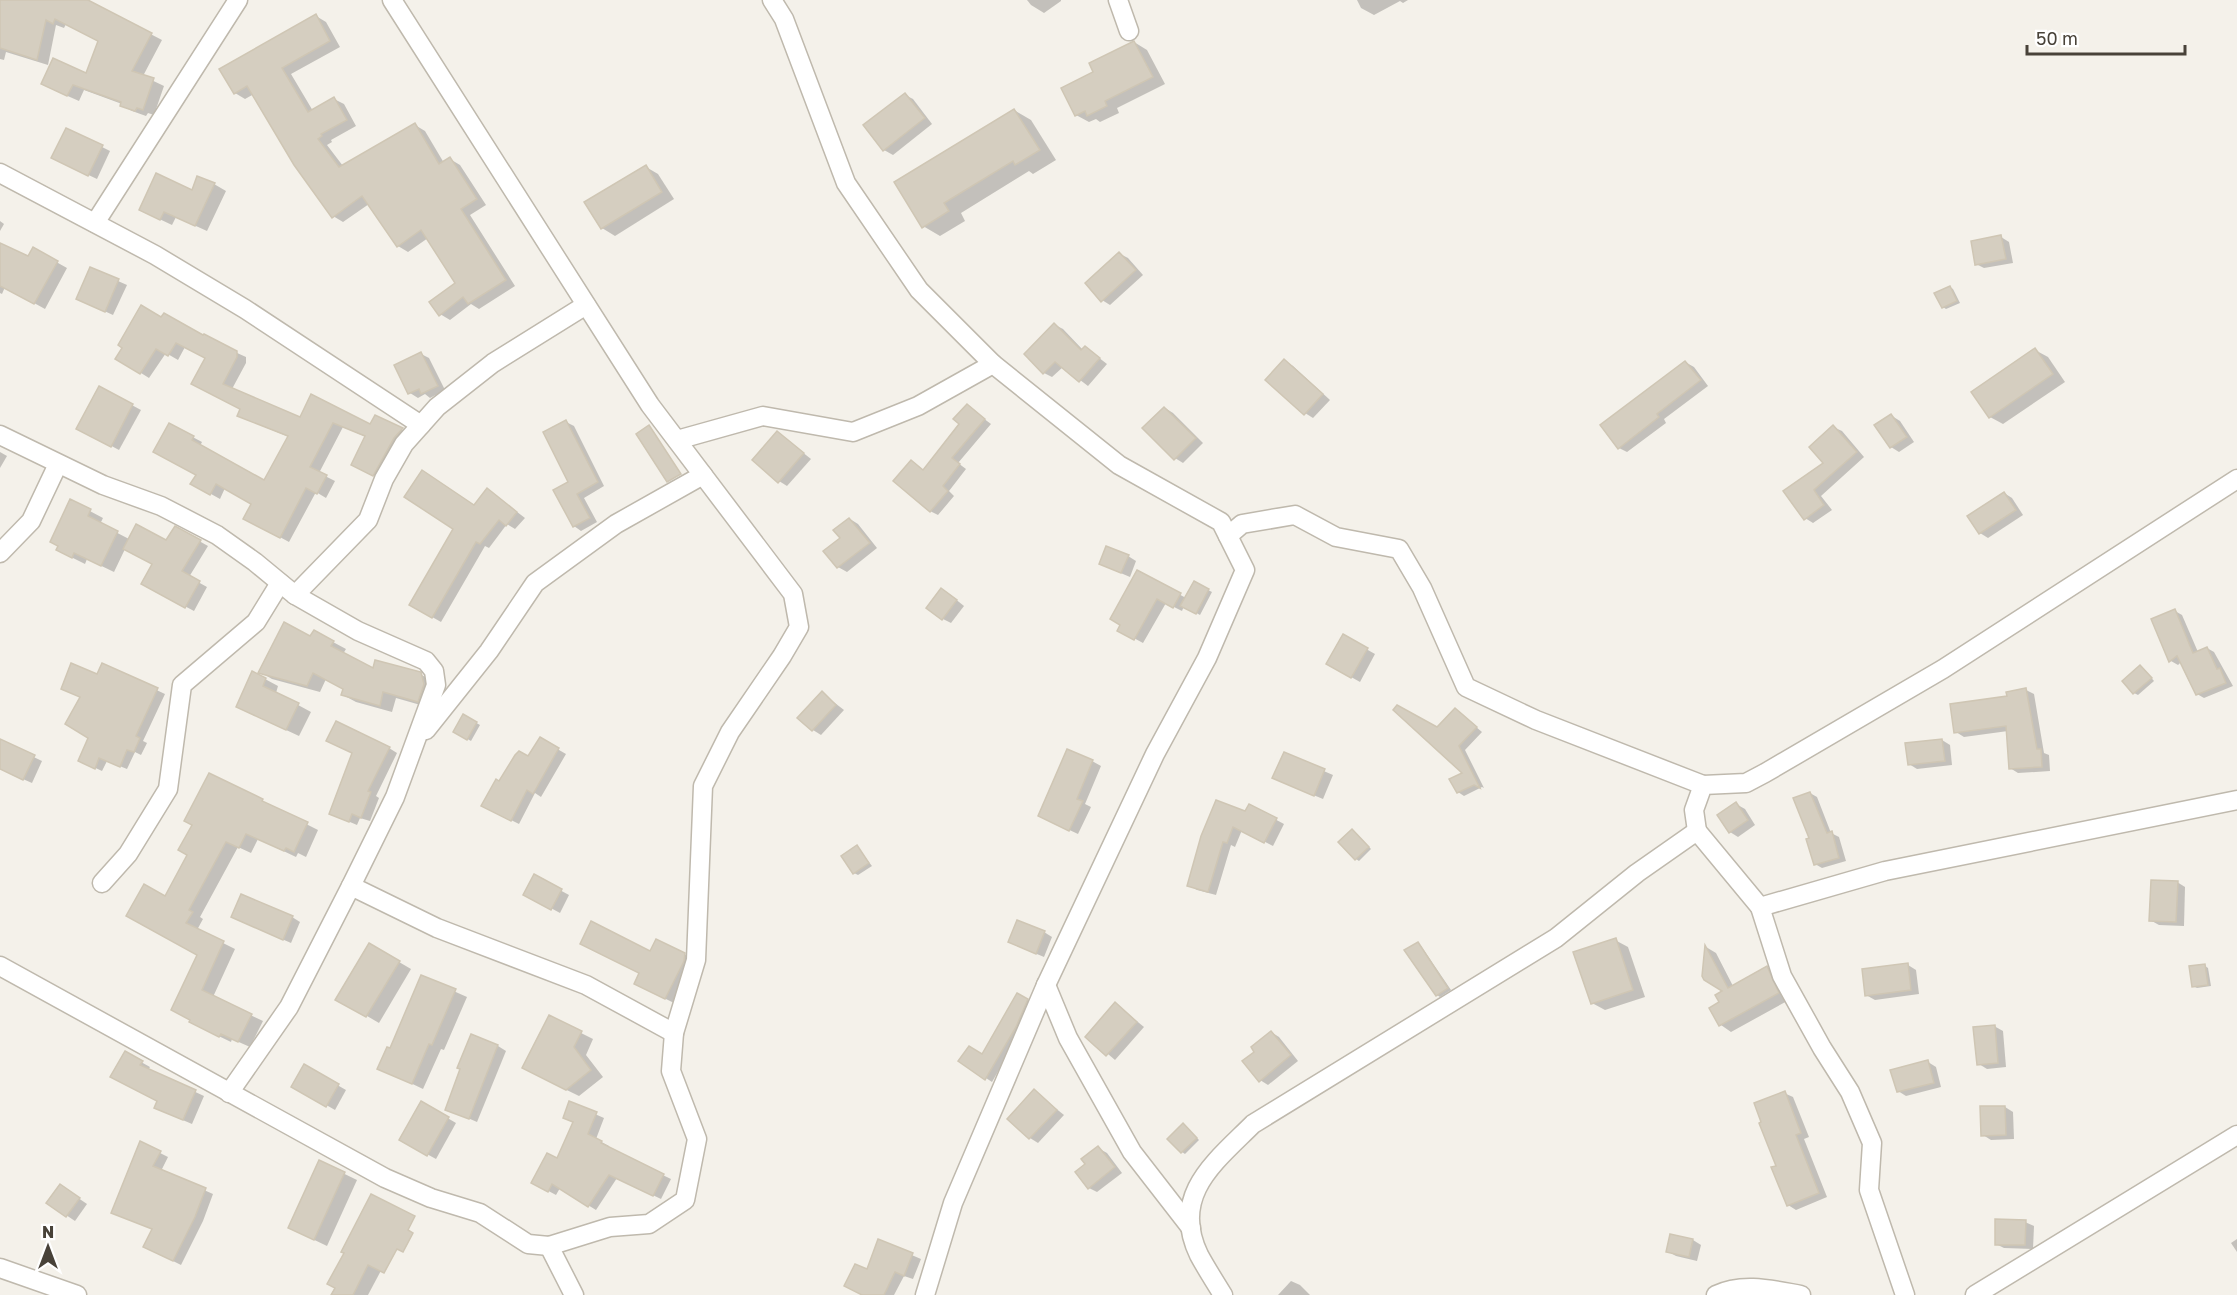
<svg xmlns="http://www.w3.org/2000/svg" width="2237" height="1295" viewBox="0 0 2237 1295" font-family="'Golos Text',sans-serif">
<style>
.shadow{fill:#0003}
.building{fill:#d5cec0;stroke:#cfc6b4;stroke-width:1.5}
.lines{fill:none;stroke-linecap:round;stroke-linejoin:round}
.street-casing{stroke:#bfb9ad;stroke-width:21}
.street{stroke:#fff;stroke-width:18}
</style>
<rect width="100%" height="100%" fill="#f4f1ea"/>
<g class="shadow">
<path d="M0 0H85L162 40 143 76 164 86 154 115 148 113 146 116 132 111 121 105 122 104 84 90 79 101 54 90 87 75 100 41 66 24 64 28 56 25 48 65 6 52 4 60 0 59Z"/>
<path d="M1027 0H1061V1L1044 13 1031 5Z"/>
<path d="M1357 0H1408L1403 3 1400 1 1374 15 1361 8Z"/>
<path d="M316 16 326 22 340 47 291 74 313 111 334 99 344 104 356 126 331 140 332 142 327 145 343 166 415 125 425 131 444 163 450 159 460 165 486 205 470 215 515 286 479 309 471 304 450 320 440 314 457 284 428 238 408 252 398 246 369 204 343 222 333 216 254 94 245 99 235 93Z"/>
<path d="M1134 42 1147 50 1165 84 1117 108 1119 113 1100 122 1096 119 1089 122 1076 115 1095 72Z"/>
<path d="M905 95 913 99 932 124 893 155 884 150 865 126Z"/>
<path d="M1014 110 1031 120 1056 160 1033 174 1029 171 961 213 965 221 940 236 923 226Z"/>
<path d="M66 129 110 151 97 179 61 162Z"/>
<path d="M646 167 658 174 674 199 615 236 602 228Z"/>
<path d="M214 184 226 191 207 231 176 217 172 225 153 216 192 192Z"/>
<path d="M0 221 4 224 0 231Z"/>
<path d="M2001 237 2009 242 2013 263 1984 268 1976 264Z"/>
<path d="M0 245 28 258 33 249 67 268 45 309 5 287 2 294 0 293Z"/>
<path d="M1120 254 1128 258 1143 275 1110 305 1102 300Z"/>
<path d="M91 269 127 285 113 315 78 299Z"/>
<path d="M1950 287 1953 289 1960 303 1946 309 1943 307Z"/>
<path d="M162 319 246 357V363L232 389 301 419 371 426 375 417 411 434 383 479 362 470 366 437 343 427 319 473 335 481 326 498 316 492 289 542 245 518 253 503 225 488 220 499 193 484 198 474 170 425 202 442 200 446 265 482 289 437 248 420 242 409 202 389 207 358 185 347 178 360 166 353 149 378 117 358Z"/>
<path d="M1055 325 1063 329 1083 350 1085 347 1107 364 1088 386 1063 367 1052 377 1044 373Z"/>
<path d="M2035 350 2048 357 2065 382 2003 424 1990 417Z"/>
<path d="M421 354 429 358 445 390 430 398 425 394 418 398 410 393 396 366Z"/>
<path d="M1285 361 1293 366 1330 400 1313 418 1305 413Z"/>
<path d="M1685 362 1694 367 1708 386 1664 419 1666 423 1627 452 1619 448Z"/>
<path d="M100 388 141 410 119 450 78 428Z"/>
<path d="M967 406 991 424 958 463 966 469 949 491 954 496 938 515 930 511 911 462 925 471 961 424Z"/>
<path d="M1165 408 1173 413 1203 443 1183 463 1175 458Z"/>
<path d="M1892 416 1900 421 1914 442 1899 452 1891 447Z"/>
<path d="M566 422 574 426 604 486 584 498 597 522 581 531 574 526Z"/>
<path d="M1833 427 1842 431 1864 457 1821 496 1832 510 1813 523 1805 518 1785 491 1825 463Z"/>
<path d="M778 433 811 459 787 486 779 481Z"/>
<path d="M0 452 7 456 0 468Z"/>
<path d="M2004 493 2012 498 2023 515 1988 538 1980 533Z"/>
<path d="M495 495 525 518 515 529 507 524 489 548 485 546 441 622 411 605 475 506Z"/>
<path d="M71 501 103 518 100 524 129 539 167 542 176 528 208 546 189 577 207 587 194 611 143 584 154 564 125 549 114 572 87 559 85 564 71 557Z"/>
<path d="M850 519 858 524 877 548 847 572 838 567 826 551 842 538Z"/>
<path d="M1128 556 1136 561 1130 577 1109 568Z"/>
<path d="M1138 572 1186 598 1194 583 1212 592 1200 615 1184 606 1182 611 1166 603 1143 643 1119 630Z"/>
<path d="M949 594 964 606 951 623 943 619Z"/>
<path d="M2175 611 2182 615 2198 652 2207 648 2214 652 2233 686 2204 698 2197 694 2181 662 2178 665 2171 661 2153 620Z"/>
<path d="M1343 636 1375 654 1360 682 1328 664Z"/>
<path d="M311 638 333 642 346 649 343 654 374 670 420 674 434 682 431 708 396 698 392 712 356 702 343 695 345 689 326 679 320 692 272 679 260 672Z"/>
<path d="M103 665 165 694 143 741 147 743 141 755 135 752 127 769 107 761 102 771 87 764Z"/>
<path d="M2144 669 2154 681 2138 695 2134 693Z"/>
<path d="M265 679 278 686 276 693 311 712 299 736 250 713Z"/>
<path d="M2026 690 2034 694 2044 753 2049 755 2050 771 2018 773 2010 768 2008 731 1964 737 1956 732 2009 697Z"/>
<path d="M822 693 844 710 821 735 813 730Z"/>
<path d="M1456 710 1482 732 1465 750 1484 788 1482 787 1464 796 1458 792 1464 773 1438 729Z"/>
<path d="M464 716 480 725 471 741 455 732Z"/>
<path d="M540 739 566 754 541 797 535 793 519 824 491 810 499 783 529 758Z"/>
<path d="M1942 740 1950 745 1952 765 1917 769 1909 764Z"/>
<path d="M0 741 42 761 32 783 0 769Z"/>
<path d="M389 748 397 753 376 796 379 798 370 821 360 818 357 825 331 814Z"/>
<path d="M1284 754 1333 775 1323 799 1282 782Z"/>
<path d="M1092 761 1101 766 1085 804 1091 807 1078 834 1048 820Z"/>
<path d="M209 775 318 830 306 857 298 853 296 857 258 839 251 853 238 847 200 917 203 919 197 930 235 949 213 997 263 1021 250 1047 232 1039 231 1042 202 1028 199 955 165 898 189 854 193 825Z"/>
<path d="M1810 793 1817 797 1831 833 1839 837 1846 861 1822 868 1815 864 1811 839Z"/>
<path d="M1736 804 1745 809 1755 825 1738 837 1730 832Z"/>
<path d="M1250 806 1284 824 1273 846 1242 830 1235 847 1231 845 1216 895 1197 890 1188 885 1203 836 1246 813Z"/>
<path d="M1356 833 1371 849 1359 861 1356 859Z"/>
<path d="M857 847 872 866 858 875 854 873Z"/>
<path d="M534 876 569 895 560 913 525 894Z"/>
<path d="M2177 882 2185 887 2184 926 2159 925 2150 920Z"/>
<path d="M232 917H292L300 922 291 943Z"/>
<path d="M1044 932 1052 937 1044 957 1018 946Z"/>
<path d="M1615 940 1628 947 1645 997 1605 1010 1592 1003Z"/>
<path d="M1418 943 1421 946 1451 990 1440 997 1437 995Z"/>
<path d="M370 945 411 969 379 1023 338 999Z"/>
<path d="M1706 947 1716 953 1733 986 1767 967 1778 974 1789 1000 1731 1032 1721 1025 1711 1009 1721 1003 1725 991Z"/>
<path d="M651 953 684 954 693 959 692 966 674 1003 644 988Z"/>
<path d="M1908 965 1916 970 1919 994 1875 1000 1866 995Z"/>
<path d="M2205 966 2208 968 2211 986 2197 988 2193 986Z"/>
<path d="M422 977 467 997 444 1050 441 1049 423 1089 379 1068 391 1050Z"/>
<path d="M1018 995 1033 1004 1022 1030 992 1082 986 1078 983 1056Z"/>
<path d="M1116 1004 1144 1027 1115 1060 1087 1036Z"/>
<path d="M549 1017 593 1039 586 1055 603 1077 579 1096 536 1075Z"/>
<path d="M1994 1026 2003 1031 2006 1067 1987 1069 1979 1064Z"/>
<path d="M1271 1032 1279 1037 1298 1061 1268 1085 1260 1080 1257 1052Z"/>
<path d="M498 1046 506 1051 477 1122 447 1109Z"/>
<path d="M125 1053 150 1067 148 1070 204 1096 192 1124 164 1112 159 1101Z"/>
<path d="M1928 1062 1936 1067 1941 1087 1906 1096 1898 1091Z"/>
<path d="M304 1066 346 1090 335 1110 293 1086Z"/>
<path d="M1034 1091 1064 1115 1038 1143 1030 1138 1009 1118Z"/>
<path d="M1784 1093 1793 1097 1809 1137 1804 1139 1827 1197 1796 1210 1788 1205 1777 1167Z"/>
<path d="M422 1103 456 1123 436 1159 401 1140Z"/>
<path d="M570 1103 604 1118 596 1139 609 1146 608 1149 671 1179 661 1199 617 1178 596 1210 560 1188 556 1195 541 1187 558 1160 575 1123Z"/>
<path d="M2005 1107 2013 1112 2014 1139 1991 1140 1983 1135Z"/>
<path d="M1186 1127 1199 1140 1185 1154 1182 1152Z"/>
<path d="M1098 1148 1107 1153 1122 1173 1097 1192 1089 1188Z"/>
<path d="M160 1153 168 1157 161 1171 213 1194 203 1221 181 1265 153 1251V1229L121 1217Z"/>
<path d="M320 1162 357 1180 327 1246 302 1234Z"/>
<path d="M68 1191 87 1204 75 1221 48 1203Z"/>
<path d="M410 1216 368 1295H331L335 1287Z"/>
<path d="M2025 1222 2034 1226 2033 1249 2004 1248 1996 1244Z"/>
<path d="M1671 1236 1693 1240 1701 1245 1697 1261 1676 1256 1667 1251Z"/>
<path d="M2237 1239V1252L2231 1243Z"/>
<path d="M879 1241 921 1259 913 1279 904 1276 894 1295H864Z"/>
<path d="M1291 1281 1300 1285 1310 1295H1278Z"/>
</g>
<g class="building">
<path d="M0 0H88L152 33 132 71 154 78 143 110 137 108 135 111 120 106 121 102 73 85 67 96 41 84 53 58 86 73 98 41 55 19 53 24 46 20 37 60 0 48Z"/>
<path d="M316 14 330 41 282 68 308 112 334 97 347 120 321 134 322 136 318 139 339 167 415 123 439 164 450 157 477 199 461 209 506 280 468 304 463 297 439 316 429 302 455 283 421 230 397 247 362 196 332 218 294 165 247 86 234 94 219 69Z"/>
<path d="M1134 41 1153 77 1105 101 1107 106 1087 116 1085 111 1075 116 1061 88 1093 72 1089 63Z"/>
<path d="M905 93 925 118 883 151 863 125Z"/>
<path d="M1014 109 1040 150 1015 165 1013 161 944 203 949 211 922 228 894 182Z"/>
<path d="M66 128 103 145 88 176 51 158Z"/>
<path d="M646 165 662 192 601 229 584 202Z"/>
<path d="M156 173 192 190 197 176 215 183 195 226 164 212 160 220 139 210Z"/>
<path d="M2001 235 2006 259 1975 265 1971 241Z"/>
<path d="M0 243 28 256 33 247 58 261 34 304 0 286Z"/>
<path d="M1119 252 1136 270 1101 302 1085 283Z"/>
<path d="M90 267 119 279 105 312 76 299Z"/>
<path d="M1950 286 1957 301 1942 308 1934 293Z"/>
<path d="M141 305 161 317 164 313 203 335 204 334 237 351V357L223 384 300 417 311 394 370 424 375 415 403 428 394 438 373 476 351 465 365 436 333 423 310 467 327 475 317 494 306 488 280 538 243 519 251 504 216 484 210 495 190 484 196 475 153 452 169 423 194 436 192 440 264 480 288 436 237 416 240 409 191 384 205 358 176 343 168 356 156 349 140 374 115 359 122 348 118 345Z"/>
<path d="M1054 323 1081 350 1085 346 1100 358 1079 382 1055 362 1043 374 1024 354Z"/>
<path d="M2035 348 2053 374 1989 418 1971 392Z"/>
<path d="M421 352 438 386 421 394 419 389 408 394 394 365Z"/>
<path d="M1284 359 1323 394 1304 415 1265 380Z"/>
<path d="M1685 361 1701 380 1657 414 1659 417 1618 449 1600 425Z"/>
<path d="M99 386 133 404 111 447 76 429Z"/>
<path d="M967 404 985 419 952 458 960 464 943 486 948 491 930 512 893 481 911 460 923 470 959 424 953 419Z"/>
<path d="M1164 407 1196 438 1174 460 1142 428Z"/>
<path d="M1891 414 1907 437 1890 448 1874 425Z"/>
<path d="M566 420 598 482 577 494 590 518 573 527 553 490 568 482 543 432Z"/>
<path d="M649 425 681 474 667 482 636 434Z"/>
<path d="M1833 425 1857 452 1814 490 1824 505 1804 520 1783 491 1823 463 1809 447Z"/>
<path d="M777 431 804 453 778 483 752 460Z"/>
<path d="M422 470 474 505 487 488 517 512 506 526 499 520 480 544 476 542 432 618 409 605 453 529 404 497Z"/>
<path d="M2004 492 2016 510 1979 534 1967 516Z"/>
<path d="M70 499 91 509 88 516 118 531 101 566 74 553 72 558 56 550 58 546 50 542Z"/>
<path d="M849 518 870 543 837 568 823 551 840 538 833 530Z"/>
<path d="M136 524 166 540 175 526 201 540 182 571 200 581 185 608 141 584 152 564 123 549Z"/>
<path d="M1106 546 1129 555 1121 573 1099 564Z"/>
<path d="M1137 570 1181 593 1173 608 1157 599 1134 640 1117 631 1120 625 1110 619Z"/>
<path d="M1194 581 1209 589 1196 614 1180 606Z"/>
<path d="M941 588 957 600 942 620 926 608Z"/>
<path d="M2175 609 2193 653 2207 647 2217 669 2220 668 2226 683 2196 695 2177 656 2169 662 2151 619Z"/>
<path d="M284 622 310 636 314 630 334 641 331 646 373 668 375 660 421 672 424 684 418 702 383 692 380 706 341 695 343 689 313 673 307 686 258 673Z"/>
<path d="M1343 634 1368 648 1351 678 1326 664Z"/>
<path d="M71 663 97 674 102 663 158 688 136 736 140 738 134 752 127 750 120 767 99 758 95 769 78 761 88 738 65 724 80 697 61 689Z"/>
<path d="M2140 665 2152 678 2133 694 2122 681Z"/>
<path d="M252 671 266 678 263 686 299 703 286 730 236 707Z"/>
<path d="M2026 688 2037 749H2041L2042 767 2009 769 2006 726 1954 733 1950 704 2007 696 2006 692Z"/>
<path d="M822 691 836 705 812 731 797 718Z"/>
<path d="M1397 705 1437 727 1455 708 1477 727 1459 746 1480 788 1474 785 1457 793 1449 779 1462 773 1393 710Z"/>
<path d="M463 714 477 722 467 740 453 732Z"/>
<path d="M336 721 390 747 368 791 371 792 361 818 352 814 349 822 329 814 352 753 326 741Z"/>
<path d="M540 737 559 748 533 794 527 790 511 821 481 806 496 779 499 781 515 755 519 751 528 756Z"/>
<path d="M0 739 35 755 23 780 0 769Z"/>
<path d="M1942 739 1945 761 1908 765 1905 743Z"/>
<path d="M1067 749 1093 760 1077 799 1083 801 1069 831 1038 816Z"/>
<path d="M1284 752 1325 769 1314 796 1272 778Z"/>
<path d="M209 773 263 799 262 801 308 822 294 852 286 848 284 851 246 834 239 848 226 842 189 910 193 912 186 923 224 941 202 990 252 1014 238 1042 221 1034 219 1037 189 1022 190 1020 171 1010 197 955 126 916 144 884 165 896 187 855 178 850 192 825 184 821Z"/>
<path d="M1810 792 1827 833 1832 831 1839 858 1814 865 1806 839 1809 838 1793 798Z"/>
<path d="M1216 800 1245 811 1249 804 1277 818 1264 843 1233 827 1227 843 1223 842 1208 892 1187 886 1201 836Z"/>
<path d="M1736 802 1748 820 1729 833 1717 815Z"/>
<path d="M1352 829 1369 847 1355 860 1338 842Z"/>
<path d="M857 845 869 863 853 874 841 856Z"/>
<path d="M534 874 562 889 551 910 523 895Z"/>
<path d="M2151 880 2178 881 2176 922 2149 921Z"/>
<path d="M241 894 293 916 283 940 231 917Z"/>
<path d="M1017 920 1045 931 1036 954 1008 942Z"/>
<path d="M591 921 650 951 656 939 685 953 684 961 665 999 634 984 639 973 580 944Z"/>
<path d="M1616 938 1633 990 1591 1004 1573 952Z"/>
<path d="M1418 942 1448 988 1436 996 1404 950Z"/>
<path d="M369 943 400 961 366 1017 335 1000Z"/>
<path d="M1705 945 1728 988 1767 966 1779 993 1719 1026 1709 1008 1719 1002 1715 995 1722 991 1704 980 1702 976Z"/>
<path d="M1908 963 1911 990 1865 996 1862 969Z"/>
<path d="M2205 964 2208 985 2192 987 2189 966Z"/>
<path d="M421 975 456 989 432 1045 429 1044 412 1084 377 1069 387 1047 390 1048Z"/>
<path d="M1017 993 1028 999 1016 1027 985 1080 958 1061 969 1046 982 1054Z"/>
<path d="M1115 1002 1137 1022 1106 1056 1085 1037Z"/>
<path d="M549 1015 582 1031 574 1047 591 1070 566 1090 522 1068Z"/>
<path d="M1995 1025 1998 1063 1977 1065 1973 1027Z"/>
<path d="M1271 1031 1291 1055 1259 1082 1242 1061 1254 1052 1251 1047Z"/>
<path d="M471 1034 498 1045 469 1119 445 1110 460 1069 457 1068Z"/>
<path d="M125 1051 143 1061 140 1065 196 1090 183 1120 154 1108 157 1101 110 1077Z"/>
<path d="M1928 1060 1934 1083 1897 1092 1890 1070Z"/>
<path d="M304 1064 339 1084 326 1107 291 1087Z"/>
<path d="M1034 1089 1057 1110 1029 1139 1007 1119Z"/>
<path d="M1785 1091 1801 1133 1796 1135 1819 1193 1787 1206 1771 1167 1776 1166 1759 1123 1761 1122 1754 1103Z"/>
<path d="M421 1101 449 1117 427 1156 399 1140Z"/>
<path d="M569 1101 597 1112 588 1134 602 1141 601 1143 664 1174 653 1196 609 1175 588 1207 552 1184 548 1192 531 1183 547 1153 557 1158 573 1122 563 1118Z"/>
<path d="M1980 1106H2005L2006 1135 1981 1136Z"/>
<path d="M1183 1123 1197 1138 1181 1153 1167 1139Z"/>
<path d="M140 1141 161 1151 153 1166 206 1188 195 1217 173 1261 143 1247 152 1229 111 1213Z"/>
<path d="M1098 1146 1115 1167 1088 1189 1075 1172 1085 1164 1081 1159Z"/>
<path d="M319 1160 345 1172 314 1240 288 1228Z"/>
<path d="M60 1184 80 1198 66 1217 46 1203Z"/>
<path d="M371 1194 415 1216 408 1230 413 1233 403 1252 397 1249 384 1273 368 1265 353 1295H331L335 1288 327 1284 344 1253 341 1252Z"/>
<path d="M1995 1219 2026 1220 2025 1245H1995Z"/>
<path d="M1670 1234 1693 1239 1689 1257 1666 1252Z"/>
<path d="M878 1239 913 1253 904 1276 895 1272 884 1295H862L844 1286 855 1264 867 1269Z"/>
</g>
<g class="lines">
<g class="street-casing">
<g id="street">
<path d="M772 0 784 19 846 183 919 290 993 364"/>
<path d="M1118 0 1129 31"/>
<path d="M0 173 155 255 245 309 421 425"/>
<path d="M95 223 238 0"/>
<path d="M0 435 103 485 161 506 217 535 255 562 295 595 358 631 426 661 434 671 436 685 395 797 351 886 289 1007 229 1093"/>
<path d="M677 440 763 416 853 432 918 406 993 364 1119 465 1221 522 1245 570 1207 658 1155 754 1046 985 953 1203 925 1295"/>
<path d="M1228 536 1242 524 1295 515 1336 537 1399 549 1422 588 1466 687 1536 720 1703 785"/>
<path d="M0 553 31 521 58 464"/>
<path d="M295 595 368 520 384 479 404 444 437 407 493 363 586 305"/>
<path d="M426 730 489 651 535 583 616 524 703 475"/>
<path d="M1697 831 1694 810 1703 785 1746 783 1765 773 1943 669 2237 479"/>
<path d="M102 883 128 854 168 789 182 685 256 622 280 583"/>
<path d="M351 886 437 928 586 985 674 1033"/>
<path d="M1760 907 1782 976 1822 1048 1850 1092 1872 1143 1869 1190 1905 1295"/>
<path d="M0 966 385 1178 431 1198 480 1213 528 1244 549 1246 610 1227 649 1224 685 1200 697 1139 671 1071 674 1033 696 960 703 786 730 732 782 656 799 627 793 594 650 405 392 0"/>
<path d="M1046 985 1068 1038 1132 1152 1191 1228"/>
<path d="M549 1246 574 1295"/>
<path d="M0 1268 77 1295"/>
<path d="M1223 1295C1215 1282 1206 1268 1199 1255 1170 1195 1215 1162 1253 1124L1556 938 1637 873 1697 831 1760 907 1885 871 2237 800"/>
<path d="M1716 1295C1743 1282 1773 1290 1801 1295"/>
<path d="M1975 1295 2237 1135"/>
</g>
</g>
<use href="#street" class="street"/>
</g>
<g transform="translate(48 1247)" stroke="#ffffff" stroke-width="4.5" paint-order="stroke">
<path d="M0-4.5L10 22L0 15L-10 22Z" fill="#484239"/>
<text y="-9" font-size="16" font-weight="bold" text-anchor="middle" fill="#484239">N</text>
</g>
<path d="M2027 45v9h158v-9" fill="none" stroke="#484239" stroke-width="3"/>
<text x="2036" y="45" font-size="18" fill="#484239" stroke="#ffffff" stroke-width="4.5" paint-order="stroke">50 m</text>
</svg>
